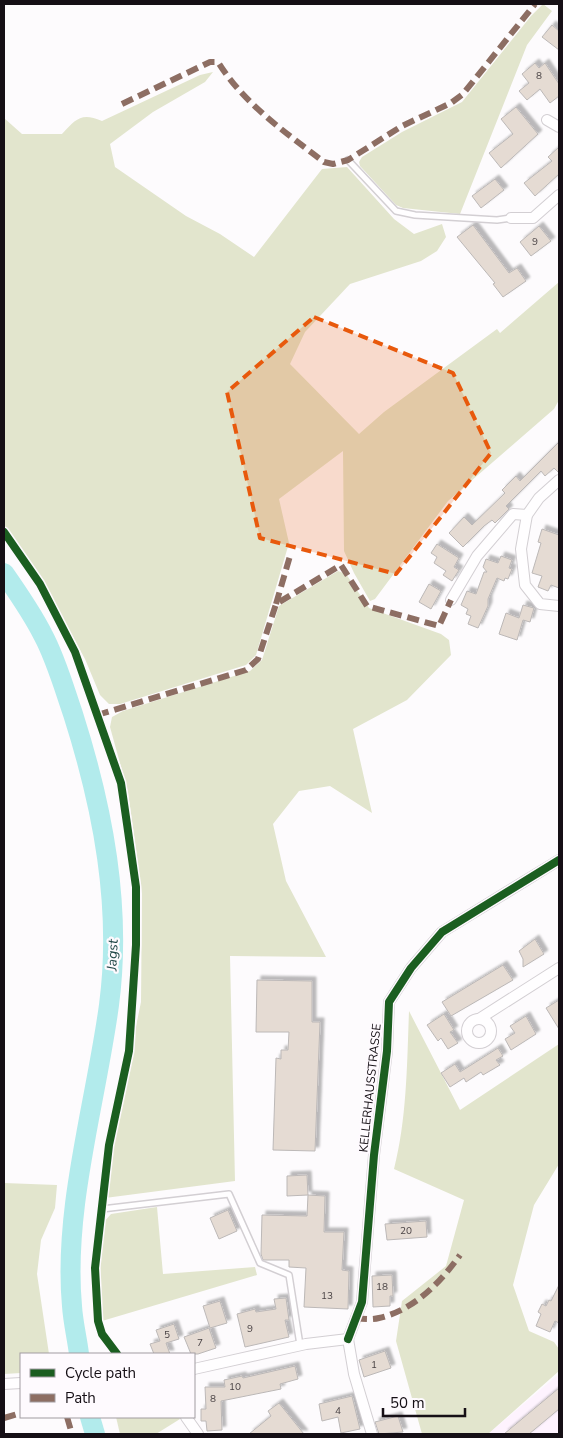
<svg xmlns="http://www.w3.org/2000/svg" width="563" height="1438" viewBox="0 0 563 1438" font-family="'Nunito Sans',sans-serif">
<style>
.built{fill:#fef3fe}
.green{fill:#e2e5cd}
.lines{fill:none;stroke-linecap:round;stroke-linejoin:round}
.river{stroke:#b2ebec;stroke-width:20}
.building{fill:#e5dbd3;stroke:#bcb8b7;filter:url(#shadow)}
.lane-casing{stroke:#d3cfd3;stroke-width:8}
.street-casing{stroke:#d3cfd3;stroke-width:12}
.lane{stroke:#fffeff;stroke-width:5}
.street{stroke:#fffeff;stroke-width:10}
.quiet{stroke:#8d6e63;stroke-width:6;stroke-dasharray:12 6;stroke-linecap:butt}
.cycleway-casing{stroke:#fefafe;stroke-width:11}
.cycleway{stroke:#1b5e20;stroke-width:8}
.marked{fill:#e8590c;fill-opacity:0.2;stroke:#e8590c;stroke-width:4;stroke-dasharray:10 6;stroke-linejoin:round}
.labels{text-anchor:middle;stroke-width:4.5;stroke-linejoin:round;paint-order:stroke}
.number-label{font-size:10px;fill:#494244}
.street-label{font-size:12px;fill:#150f15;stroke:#fefafe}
.water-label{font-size:14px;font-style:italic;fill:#204747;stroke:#fefafe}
</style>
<defs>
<filter id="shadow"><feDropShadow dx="4" dy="-4" stdDeviation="1" flood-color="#0004"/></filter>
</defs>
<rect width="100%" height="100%" fill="#fdfbfd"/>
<path class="built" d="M559 1374V1434H488Z"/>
<g class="green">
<path d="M543 4 552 11 527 45 460 214 403 208 396 205 360 166 359 162 362 157 402 132 462 102 531 16Z"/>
<path d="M213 72 205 82 153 112 110 144 115 167 186 216 220 234 254 257 322 169 347 167 394 219 414 234 442 224 446 237 437 251 421 261 350 284 305 332 290 364 359 434 384 412 497 329 500 333 559 282V400L554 409 448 501 375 599 370 601 354 573 344 551 343 451 279 499 289 543 256 655 246 665 120 704H109L100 695 85 659 46 588 4 529V118L22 134H62C76 119 81 112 102 121L200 75Z"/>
<path d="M338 571 346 574 369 608 441 634 449 640 451 655 407 700 353 729 372 813 330 786 299 791 273 824 286 881 326 957 230 956 235 1181 105 1198 118 1114 141 1002 142 894 128 792 110 727 112 717 123 711 250 671 262 660 279 606Z"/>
<path d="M409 1011 460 1110 559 1044V1164L534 1205 513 1285 529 1331 554 1342 559 1349V1371L488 1434H422L396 1341 402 1301 446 1266 464 1200 394 1169C407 1118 407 1064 409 1011Z"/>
<path d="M4 1183 57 1185 55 1208 41 1240 37 1274 49 1354H21V1373L4 1374Z"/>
<path d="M157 1207 163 1274 255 1267 257 1275 102 1321 100 1259 103 1223 111 1214Z"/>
<path d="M116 1417H179L180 1419 156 1434H120Z"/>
</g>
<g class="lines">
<g class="river">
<path d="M4 573C18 593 32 613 43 635 56 659 64 688 73 714 103 808 122 907 109 1005 96 1102 63 1209 72 1306 73 1322 77 1338 79 1354"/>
<path d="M90 1417 95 1434"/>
</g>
</g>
<g class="building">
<path d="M552 25 559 31V50L542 37Z"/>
<path d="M535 63 539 68 545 63 559 84V96L550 103 540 89 527 100 519 91 529 83 522 74Z"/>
<path d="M516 107 538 134 501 168 489 153 513 134 501 119Z"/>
<path d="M559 147V174L535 196 524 183 552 161 548 157Z"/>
<path d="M495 179 504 190 481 208 472 196Z"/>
<path d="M473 225 509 273 517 268 526 281 503 297 493 284 495 283 457 237Z"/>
<path d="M539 226 551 241 531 256 520 242Z"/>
<path d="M559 442V473L554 468 545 476 541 471 506 506 509 509 495 523 492 520 484 526 463 547 449 533 464 517 472 525 505 493 502 490 516 476 520 481Z"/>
<path d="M542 529 559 535V588L551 585 548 591 538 587 542 576 532 573 541 543 538 542Z"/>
<path d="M437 544 459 558 454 567 459 570 452 581 443 575 446 571 434 563 437 557 431 553Z"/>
<path d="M501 556 512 560 509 568 512 569 508 579 505 578 504 581 497 578 488 599V606L478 628 468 624 471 616 466 614 468 609 461 605 467 591 476 594 484 572H487L483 567 486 559 498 563Z"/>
<path d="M429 584 441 591 431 609 419 602Z"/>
<path d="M523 605 534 608 530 622 523 620 517 640 499 634 506 613 519 618Z"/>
<path d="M535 939 544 954 523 967V959L519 951Z"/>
<path d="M503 965 513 980 451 1016 442 1002Z"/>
<path d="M257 980 312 981V1022H320L315 1151 273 1150 276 1058 281 1059V1050H288L289 1032H256Z"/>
<path d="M559 1000V1029L546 1008Z"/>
<path d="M444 1014 454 1030 450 1032 458 1043 448 1049 441 1038 438 1041 427 1025Z"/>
<path d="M526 1016 536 1034 511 1050 505 1039 515 1033 510 1026Z"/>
<path d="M498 1048 503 1056 496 1060 500 1065 483 1075 481 1072 466 1082 464 1078 450 1087 441 1073 455 1064 460 1072Z"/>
<path d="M307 1175 308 1195 287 1196V1176Z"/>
<path d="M308 1195 325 1196 324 1232H344L342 1270 349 1271 348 1309 304 1307 306 1268 289 1267V1260H263L261 1254 262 1215 307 1216Z"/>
<path d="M228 1210 237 1231 219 1239 210 1218Z"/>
<path d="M426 1221 427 1237 387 1240 385 1224Z"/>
<path d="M392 1275 393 1296H390V1306L373 1307 372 1276Z"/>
<path d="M559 1285V1323L555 1321 550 1332 536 1326 541 1314 538 1312 542 1304 546 1306 549 1300 551 1301Z"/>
<path d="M286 1298 289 1320H285L289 1337 245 1347 237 1314 255 1309 256 1312 276 1309 274 1299Z"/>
<path d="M220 1301 227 1323 210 1328 203 1306Z"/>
<path d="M174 1324 179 1339 166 1343 170 1354H154L150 1344 160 1341 156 1330Z"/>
<path d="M209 1328 216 1348 198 1354H191L184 1337Z"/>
<path d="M385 1351 391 1368 364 1377 359 1360Z"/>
<path d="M295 1366 298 1379 280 1384 281 1389 221 1401 222 1430 207 1431 206 1421H201V1409H206L205 1387H225L224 1380 242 1376 243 1378Z"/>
<path d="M559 1388V1409L529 1434H504Z"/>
<path d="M352 1396 360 1429 341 1433 338 1417 322 1421 319 1404Z"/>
<path d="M279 1403 304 1434H249L271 1416 268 1411Z"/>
<path d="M398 1416 403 1432 379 1434 375 1422Z"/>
</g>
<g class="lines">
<g class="lane-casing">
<g id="lane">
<path d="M348 160 396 211 415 215 497 220 511 218"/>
<path d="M102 1209 229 1194 260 1263 289 1275 300 1345"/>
</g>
</g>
<g class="street-casing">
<g id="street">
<path d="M547 120 559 127"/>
<path d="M511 218H533L559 195"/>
<path d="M559 480 539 498 527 515 521 549 525 585 540 604 559 606"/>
<path d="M451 600 477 556 513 514 527 515"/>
<path d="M479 1019 559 968"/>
<circle cx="479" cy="1031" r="12"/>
<path d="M348 1339 362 1302 374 1155 387 1051 389 1002 411 968 442 932 559 860"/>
<path d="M348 1339 354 1374 372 1434"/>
<path d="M194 1369 306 1344 348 1339"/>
<path d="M4 1384 21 1383"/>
<path d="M186 1417 198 1434"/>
</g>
</g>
<use href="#lane" class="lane"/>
<use href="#street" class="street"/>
<g class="quiet">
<path d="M122 104 210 62H218C244 104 285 132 324 162L333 164 348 160 402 126 451 103 463 94 535 4"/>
<path d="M276 604 290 556"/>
<path d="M97 715 246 670 258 659 276 604 341 565 367 606 439 626 451 600"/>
<path d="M355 1318C363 1319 372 1320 379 1318 414 1310 440 1283 460 1255"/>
<path d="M67 1417 72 1434"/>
<path d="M4 1418 21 1413"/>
</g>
<g class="cycleway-casing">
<g id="cycleway">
<path d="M4 532 40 584 75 652 121 783 127 824 136 887V945L129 1051 109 1145 95 1268 98 1321 102 1334 117 1354"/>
<path d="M348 1339 362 1302 374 1155 387 1051 389 1002 411 968 442 932 559 860"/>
</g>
</g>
<use href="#cycleway" class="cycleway"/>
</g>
<path class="marked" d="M314 317 453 373 491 453 396 574 260 538 227 392Z"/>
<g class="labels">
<g class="number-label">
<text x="539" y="79">8</text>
<text x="535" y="245">9</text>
<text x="406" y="1234">20</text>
<text x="382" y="1290">18</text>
<text x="327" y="1299">13</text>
<text x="250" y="1332">9</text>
<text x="167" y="1338">5</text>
<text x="200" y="1346">7</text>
<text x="374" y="1368">1</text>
<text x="235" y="1390">10</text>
<text x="213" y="1402">8</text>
<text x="338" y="1414">4</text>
</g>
<g class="street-label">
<text transform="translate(370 1088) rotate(-84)" y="4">KELLERHAUSSTRASSE</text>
</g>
<g class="water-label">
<text transform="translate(112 955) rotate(-88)" y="5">Jagst</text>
</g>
</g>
<rect width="563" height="1438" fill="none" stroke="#150f15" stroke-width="10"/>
<rect x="20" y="1353" width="175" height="65" fill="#fefafe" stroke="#a19ca1"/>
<rect x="30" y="1369" width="25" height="8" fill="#1b5e20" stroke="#a19ca1"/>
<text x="65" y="1378" font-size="15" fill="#150f15">Cycle path</text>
<rect x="30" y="1394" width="25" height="8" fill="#8d6e63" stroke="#a19ca1"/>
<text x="65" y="1403" font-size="15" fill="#150f15">Path</text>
<path d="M383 1408v8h82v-8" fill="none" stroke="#150f15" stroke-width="2.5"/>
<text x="390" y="1408" font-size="15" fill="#150f15" stroke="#fefafe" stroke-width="4" paint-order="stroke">50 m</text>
</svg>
